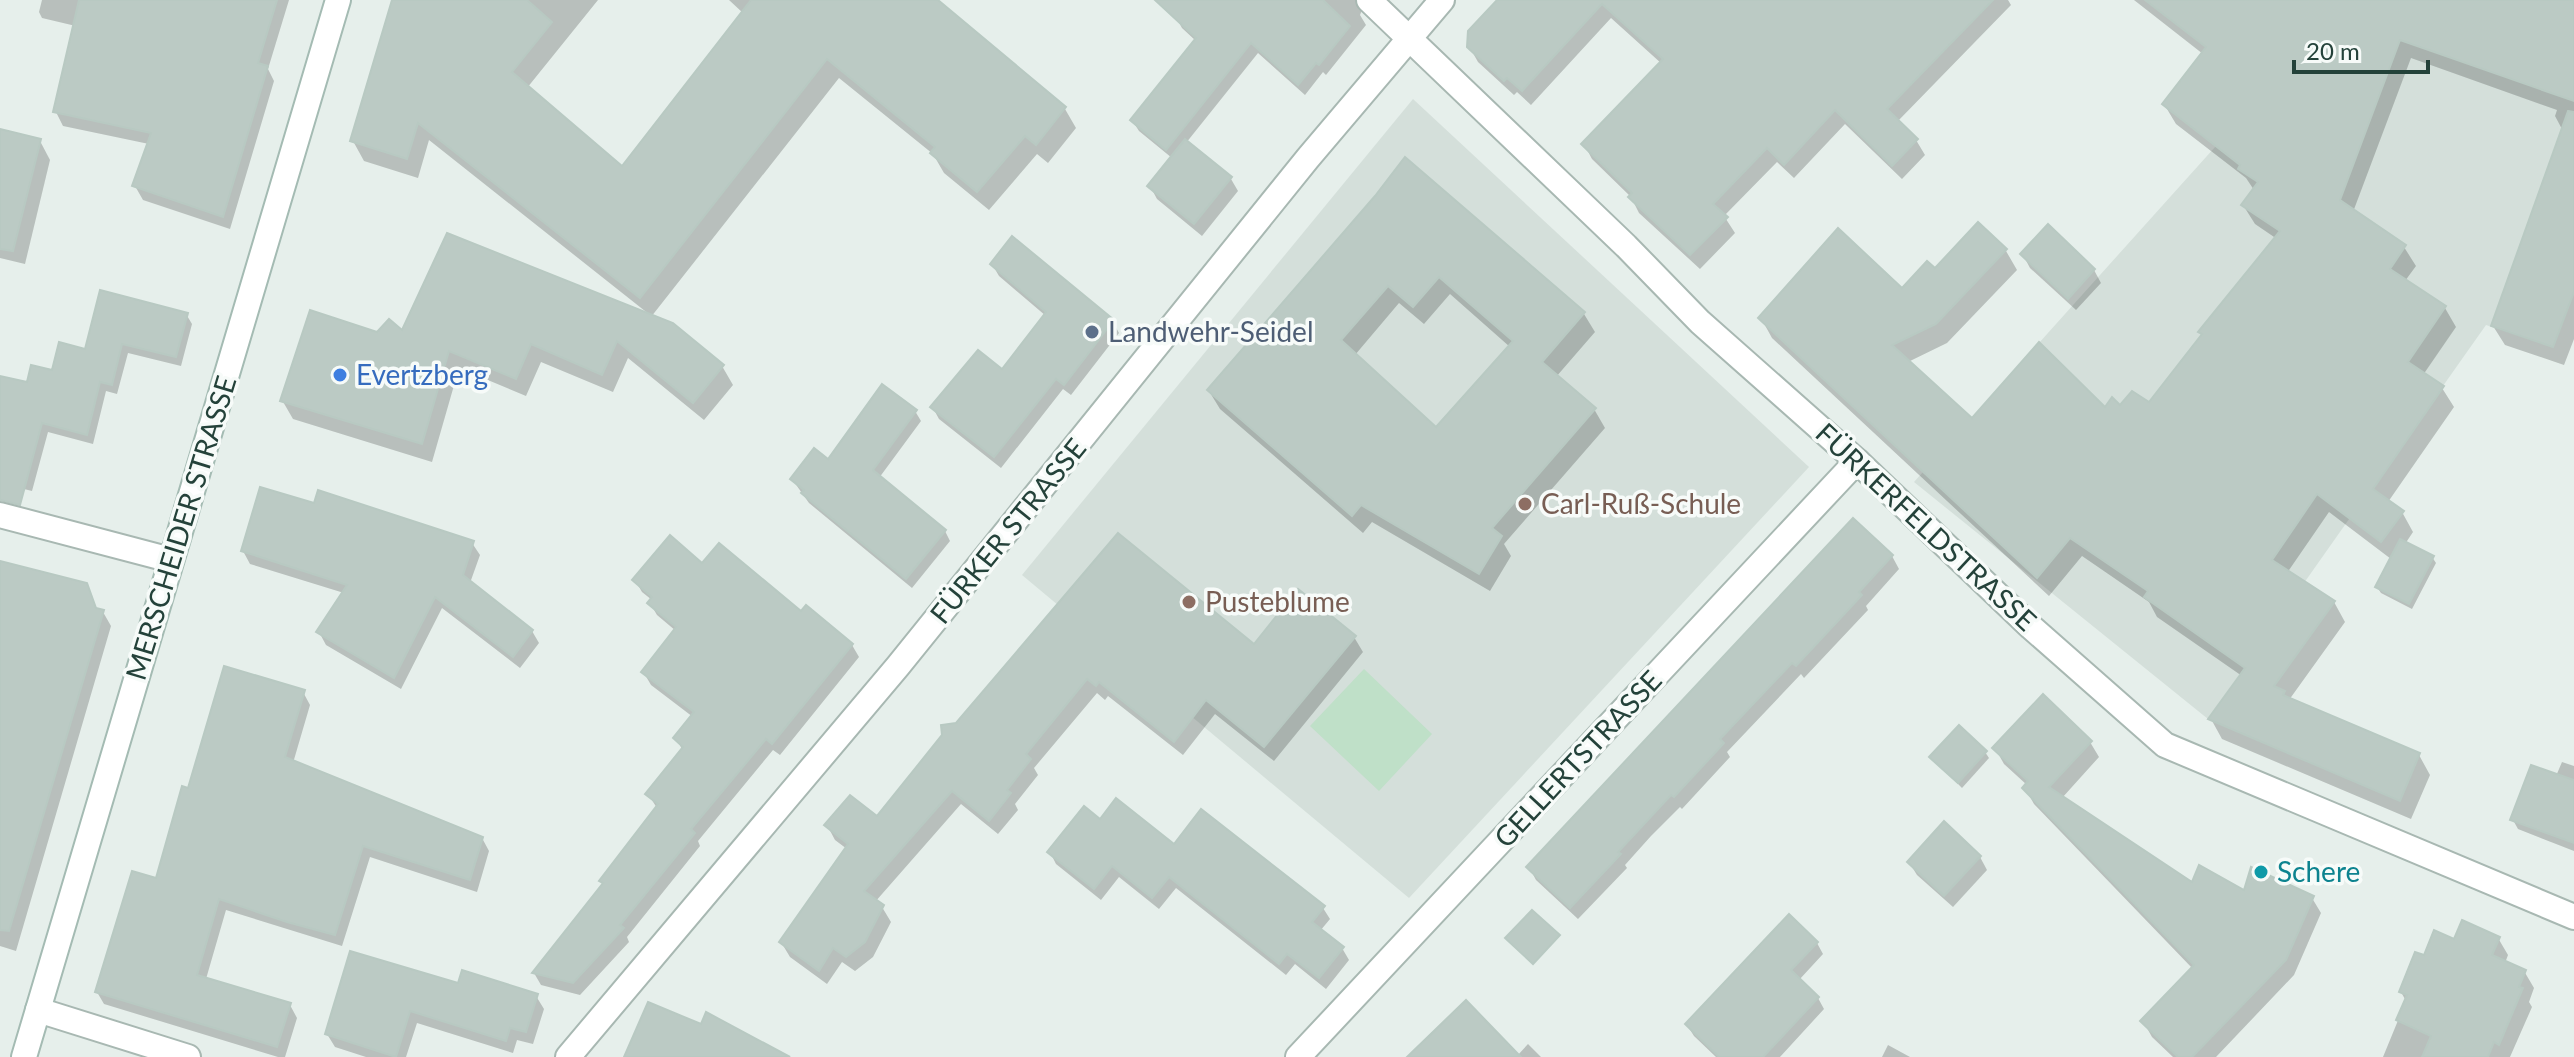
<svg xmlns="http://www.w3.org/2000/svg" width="2574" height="1057" viewBox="0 0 2574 1057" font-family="Lato,sans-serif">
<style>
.built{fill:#d4dfda}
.green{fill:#bfe0c8}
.shadow{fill:#0003;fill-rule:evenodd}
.building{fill:#bbcac4;stroke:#b8c9c2;stroke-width:2;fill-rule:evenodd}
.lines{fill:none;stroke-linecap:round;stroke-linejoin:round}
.street-casing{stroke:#a8b8b2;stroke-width:28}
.secondary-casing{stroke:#a4bbb3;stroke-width:28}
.street{stroke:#fff;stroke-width:24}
.secondary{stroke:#fff;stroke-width:24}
.service-dot{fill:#5c6f8a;stroke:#f7fbf9;stroke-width:3}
.shop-dot{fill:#3f7fe0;stroke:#f7fbf9;stroke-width:3}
.education-dot{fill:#8d6e63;stroke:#f7fbf9;stroke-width:3}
.culture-dot{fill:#0f9aa8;stroke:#f7fbf9;stroke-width:3}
.labels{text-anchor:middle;stroke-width:7;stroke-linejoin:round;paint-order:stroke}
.service-label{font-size:28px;fill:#4e5e75;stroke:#f7fbf9;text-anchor:start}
.shop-label{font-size:28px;fill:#366cbe;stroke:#f7fbf9;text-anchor:start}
.education-label{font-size:28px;fill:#785e54;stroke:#f7fbf9;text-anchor:start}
.street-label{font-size:28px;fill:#24423a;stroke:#f7fbf9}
.culture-label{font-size:28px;fill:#0d838f;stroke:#f7fbf9;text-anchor:start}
</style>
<rect width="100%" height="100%" fill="#e6efeb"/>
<g class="built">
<path d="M2287 0H2574V292L2553 347 2486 325 2208 719 1914 482 2233 127Z"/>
<path d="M1413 99 1809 467 1409 898 1022 575Z"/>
</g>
<path class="green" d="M1364 669 1432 734 1379 791 1310 726Z"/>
<g class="shadow">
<path d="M42 0H87L80 27 42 18 39 12Z"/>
<path d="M156 0H289L268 69 274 81 230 229 143 200 135 186 149 144 63 126 56 112Z"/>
<path d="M395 0H598L527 88 622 169 743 13 729 0H935L1065 109 1076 128 1048 163 1037 154 989 210 944 173 933 154 839 78 651 317 722 366 733 385 704 420 628 358 613 392 541 362 526 396 459 368 432 462 293 419 282 400 377 334 650 315 429 140 418 178 364 161 353 141Z"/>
<path d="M1191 0H1366L1360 15 1366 25 1326 75 1323 72 1305 95 1258 53 1186 143 1231 179 1238 191 1202 236 1157 199 1150 186 1172 158 1139 131 1132 120 1196 41 1182 28 1176 17Z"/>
<path d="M1498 0H2008L2011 5 1897 122 1916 140 1925 155 1902 179 1845 124 1794 178 1777 162 1724 216 1735 233 1700 269 1639 213 1631 197 1592 159 1584 144 1662 64 1611 18 1531 105 1517 92 1514 95 1478 62 1469 46Z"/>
<path d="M2134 0H2574V339L2564 365 2505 345 2493 326 2563 131 2555 116 2557 110 2411 58 2353 212 2404 247 2416 266 2405 281 2445 308 2456 327 2423 375 2442 388 2454 407 2388 502 2402 512 2413 532 2405 544 2432 557 2436 563 2412 609 2381 593 2377 587 2391 559 2329 512 2287 573 2334 602 2345 622 2289 700 2419 755 2430 775 2411 819 2222 739 2211 719 2242 676 2157 617 2149 602 2082 556 2049 596 1772 338 1761 318 1902 291 1935 271 1978 225 2006 251 2017 270 1947 343 1908 362 1972 421 2149 405 2277 239 2255 224 2243 205 2254 190 2246 178 2176 124 2164 104 2203 54Z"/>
<path d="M0 131 40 141 50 160 25 264 0 258Z"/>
<path d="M1406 160 1584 314 1595 332 1556 377 1594 409 1605 428 1504 544 1511 556 1490 591 1372 522 1363 533 1220 409 1209 391 1377 197ZM1450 294 1510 347 1436 430 1355 355 1399 303 1424 324Z"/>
<path d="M2023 255 2094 270 2101 283 2076 310 2030 268Z"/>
<path d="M992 264 1113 322 1119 333 1071 395 1063 389 1001 468 939 419 933 408 1002 371 1046 316 999 276Z"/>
<path d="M186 314 192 324 181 366 128 353 117 394 106 391 93 444 48 432 32 491 0 483V378L28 385 86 351Z"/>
<path d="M915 411 921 421 879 478 945 531 950 541 912 588 809 503 792 479 828 462Z"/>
<path d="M1118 535 1254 646 1354 637 1363 652 1274 761 1215 714 1183 755 1108 696 1105 700 1097 693 1034 768 1038 775 1015 804 1018 810 998 834 961 804 875 902 882 907 891 922 873 957 855 971 842 962 827 984 790 957 781 942 847 849 835 840 827 825 877 819Z"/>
<path d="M472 543 480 555 470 583 532 631 539 643 520 668 442 608 401 689 326 645 319 632 344 593 250 564 243 551Z"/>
<path d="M1892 556 1899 569 1866 606 1868 610 1804 678 1801 674 1727 752 1730 757 1682 809 1680 807 1651 836 1625 865 1627 868 1578 919 1536 880 1529 867Z"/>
<path d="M0 563 86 585 98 611 103 612 111 626 16 951 0 946Z"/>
<path d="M703 566 801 614 852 645 859 657 780 755 773 750 698 841 700 846 627 937 629 942 580 995 541 985 534 973 604 885 601 881 657 808 648 794 683 751 676 738 693 717 651 685 644 673 676 631 657 615 650 603 652 600 642 592 635 580Z"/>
<path d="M303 692 310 705 293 763 482 838 489 851 477 892 370 857 342 946 226 910 206 979 290 1005 297 1018 285 1057H278L104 1004 97 992 158 880 189 790Z"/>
<path d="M2090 742 2099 757 2062 798 2192 885 2246 893 2312 898 2321 913 2294 975 2216 1057H2173L2152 1037 2143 1021 2193 969 2034 804 2025 788 2027 785 2004 764 1995 748Z"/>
<path d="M1985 752 1989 758 1962 788 1932 757Z"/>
<path d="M2562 762 2574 766V851L2518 829 2513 820 2556 776Z"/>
<path d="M1100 822 1174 846 1323 908 1330 919 1320 931 1342 948 1349 960 1326 989 1295 964 1286 975 1176 888 1159 909 1119 877 1101 900 1056 864 1050 852Z"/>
<path d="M1980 857 1987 870 1953 907 1917 875 1909 862Z"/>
<path d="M2498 938 2508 955 2505 963 2524 971 2534 988 2529 1002 2532 1007 2510 1057H2383L2406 1001 2401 992 2425 958 2456 942Z"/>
<path d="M1817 943 1823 954 1799 980 1818 998 1824 1009 1780 1057H1716L1694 1036 1687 1025Z"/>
<path d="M459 986 536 996 544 1009 533 1044 517 1040 513 1053 417 1023 406 1057H366L335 1047 327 1034Z"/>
<path d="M1528 1044 1541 1057H1412L1517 1056Z"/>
<path d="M1888 1045 1910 1057H1882Z"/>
</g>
<g class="building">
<path d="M79 0H277L258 63 268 66 223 217 132 186 151 133 53 112Z"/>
<path d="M392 0H527L552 22 512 72 622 166 751 0H938L1066 107 1036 145 1025 136 977 192 930 153 935 147 827 59 640 298 418 123 407 159 350 141Z"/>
<path d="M1155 0H1323L1350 26 1319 65 1316 63 1298 85 1251 43 1166 150 1130 120 1196 38Z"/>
<path d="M1497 0H1993L1887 109 1918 139 1892 166 1835 110 1784 165 1767 148 1713 204 1728 217 1690 255 1628 197 1632 193 1581 144 1663 59 1602 4 1522 91 1507 78 1504 81 1467 47 1468 31Z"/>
<path d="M2145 0H2574V101L2400 40 2340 200 2406 245 2390 269 2446 306 2408 362 2444 386 2373 489 2404 511 2381 542 2317 494 2272 560 2335 601 2274 686 2285 691 2283 695 2420 753 2400 801 2208 719 2245 668 2144 597 2148 591 2070 538 2037 578 1758 318 1838 228 1902 288 1927 261 1935 268 1978 222 2007 249 1936 324 1892 345 1972 418 2039 342 2105 407 2112 397 2120 405 2132 391 2149 402 2202 334 2198 332 2280 231 2241 205 2258 182 2238 169 2240 165 2162 104 2206 47Z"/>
<path d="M2568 111 2574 112V292L2553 347 2491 326Z"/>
<path d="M0 129 41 139 13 251 0 249Z"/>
<path d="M1185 139 1232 177 1194 224 1147 186Z"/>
<path d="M1405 157 1585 312 1542 362 1596 408 1492 528 1502 536 1479 574 1361 505 1352 516 1207 390 1375 196ZM1439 277 1513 341 1436 427 1341 340 1388 286 1413 307Z"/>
<path d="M2048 224 2095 269 2068 299 2020 254Z"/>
<path d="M447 233 673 323 724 365 693 403 617 341 602 375 531 344 516 379 449 351 422 444 280 401 310 310 377 332 389 319 402 330Z"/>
<path d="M1012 236 1114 320 1064 385 1056 379 994 457 930 407 978 350 1002 369 1046 312 990 264Z"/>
<path d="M100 290 188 313 176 357 122 344 112 385 100 382 87 435 42 423 20 505 0 500V376L27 382 31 365 52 370 59 342 85 349Z"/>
<path d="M882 384 917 410 873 470 946 530 906 579 801 493 804 490 790 479 814 448 828 459Z"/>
<path d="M260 487 314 503 318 490 474 541 463 575 533 630 513 657 435 597 394 678 316 632 347 585 241 551Z"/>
<path d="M1853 518 1893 555 1859 592 1862 595 1796 666 1792 663 1720 739 1724 743 1674 797 1671 795 1645 823 1618 852 1621 854 1570 908 1526 867Z"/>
<path d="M1118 533 1254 644 1298 589 1356 636 1264 747 1206 700 1174 742 1099 682 1096 686 1087 679 1026 754 1031 759 1007 790 1011 793 989 821 952 791 864 891 884 905 865 942 846 957 833 948 819 971 779 942 848 844 824 825 850 795 877 816 942 735 941 725 956 723Z"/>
<path d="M670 535 702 563 719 543 801 611 806 605 853 644 772 744 766 739 691 829 695 833 620 925 624 928 573 983 532 973 603 883 599 881 658 804 645 794 683 747 673 738 694 712 641 672 676 627 647 603 652 597 632 580Z"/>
<path d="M2400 539 2434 556 2409 604 2375 587Z"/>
<path d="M0 561 87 583 96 608 104 610 9 931 0 930Z"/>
<path d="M224 666 305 690 285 757 483 837 470 880 363 846 335 935 287 922 219 899 197 975 291 1003 277 1047 95 992 132 871 156 878 182 786 188 788Z"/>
<path d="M2043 694 2092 741 2049 787 2192 882 2199 865 2244 890 2251 867 2314 896 2286 960 2192 1057H2178L2140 1021 2194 965 2022 788 2028 781 1992 748Z"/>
<path d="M1959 725 1987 751 1958 783 1929 757Z"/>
<path d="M2531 765 2574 780V843L2510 820Z"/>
<path d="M1116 798 1174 844 1201 809 1325 906 1312 922 1344 947 1319 978 1287 954 1279 964 1169 877 1152 898 1112 866 1094 889 1047 852 1084 806 1100 819Z"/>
<path d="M1944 821 1981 856 1944 896 1907 862Z"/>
<path d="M1532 910 1560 935 1533 964 1505 938Z"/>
<path d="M1789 914 1818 942 1791 970 1819 997 1763 1057H1719L1685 1024Z"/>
<path d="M2462 920 2500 937 2492 955 2526 970 2519 987 2523 988 2499 1045 2494 1042 2488 1057H2422L2431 1036 2396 1020 2407 995 2399 992 2415 952 2424 955 2434 930 2454 939Z"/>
<path d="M350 951 458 983 462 970 538 994 526 1032 510 1028 506 1041 410 1011 396 1057 325 1034Z"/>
<path d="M1466 1000 1521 1057H1407Z"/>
<path d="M648 1002 701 1024 706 1012 790 1057H624Z"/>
</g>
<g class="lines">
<g class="street-casing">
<g id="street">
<path d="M1369 0 1626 246 1700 322 1857 461 2031 627 2165 745 2574 917"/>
<path d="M0 515 171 560"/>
<path d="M38 1010 188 1057"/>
<path d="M568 1057 898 666 1308 158 1442 0"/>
<path d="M1298 1057 1857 461"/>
</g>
</g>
<g class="secondary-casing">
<path id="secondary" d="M24 1057 338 0"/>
</g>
<use href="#street" class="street"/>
<use href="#secondary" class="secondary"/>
</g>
<circle class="service-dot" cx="1092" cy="332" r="8"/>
<circle class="shop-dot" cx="340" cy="375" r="8"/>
<g class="education-dot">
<circle cx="1525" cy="504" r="8"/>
<circle cx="1189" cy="602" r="8"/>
</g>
<circle class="culture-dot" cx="2261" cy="872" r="8"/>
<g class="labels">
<g class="service-label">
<text x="1108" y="342">Landwehr-Seidel</text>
</g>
<g class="shop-label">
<text x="356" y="385">Evertzberg</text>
</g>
<g class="education-label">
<text x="1541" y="514">Carl-Ruß-Schule</text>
<text x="1205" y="612">Pusteblume</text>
</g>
<g class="street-label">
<text transform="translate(1926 527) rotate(43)" y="10">FÜRKERFELDSTRASSE</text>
<text transform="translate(181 528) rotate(-73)" y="10">MERSCHEIDER STRASSE</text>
<text transform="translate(1008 531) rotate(-51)" y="10">FÜRKER STRASSE</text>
<text transform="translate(1578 759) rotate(-47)" y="10">GELLERTSTRASSE</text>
</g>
<g class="culture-label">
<text x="2277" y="882">Schere</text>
</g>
</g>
<path d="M2294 60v12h134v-12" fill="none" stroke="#24423a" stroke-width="4"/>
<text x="2306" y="60" font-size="24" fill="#24423a" stroke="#f7fbf9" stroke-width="6" paint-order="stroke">20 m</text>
</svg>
